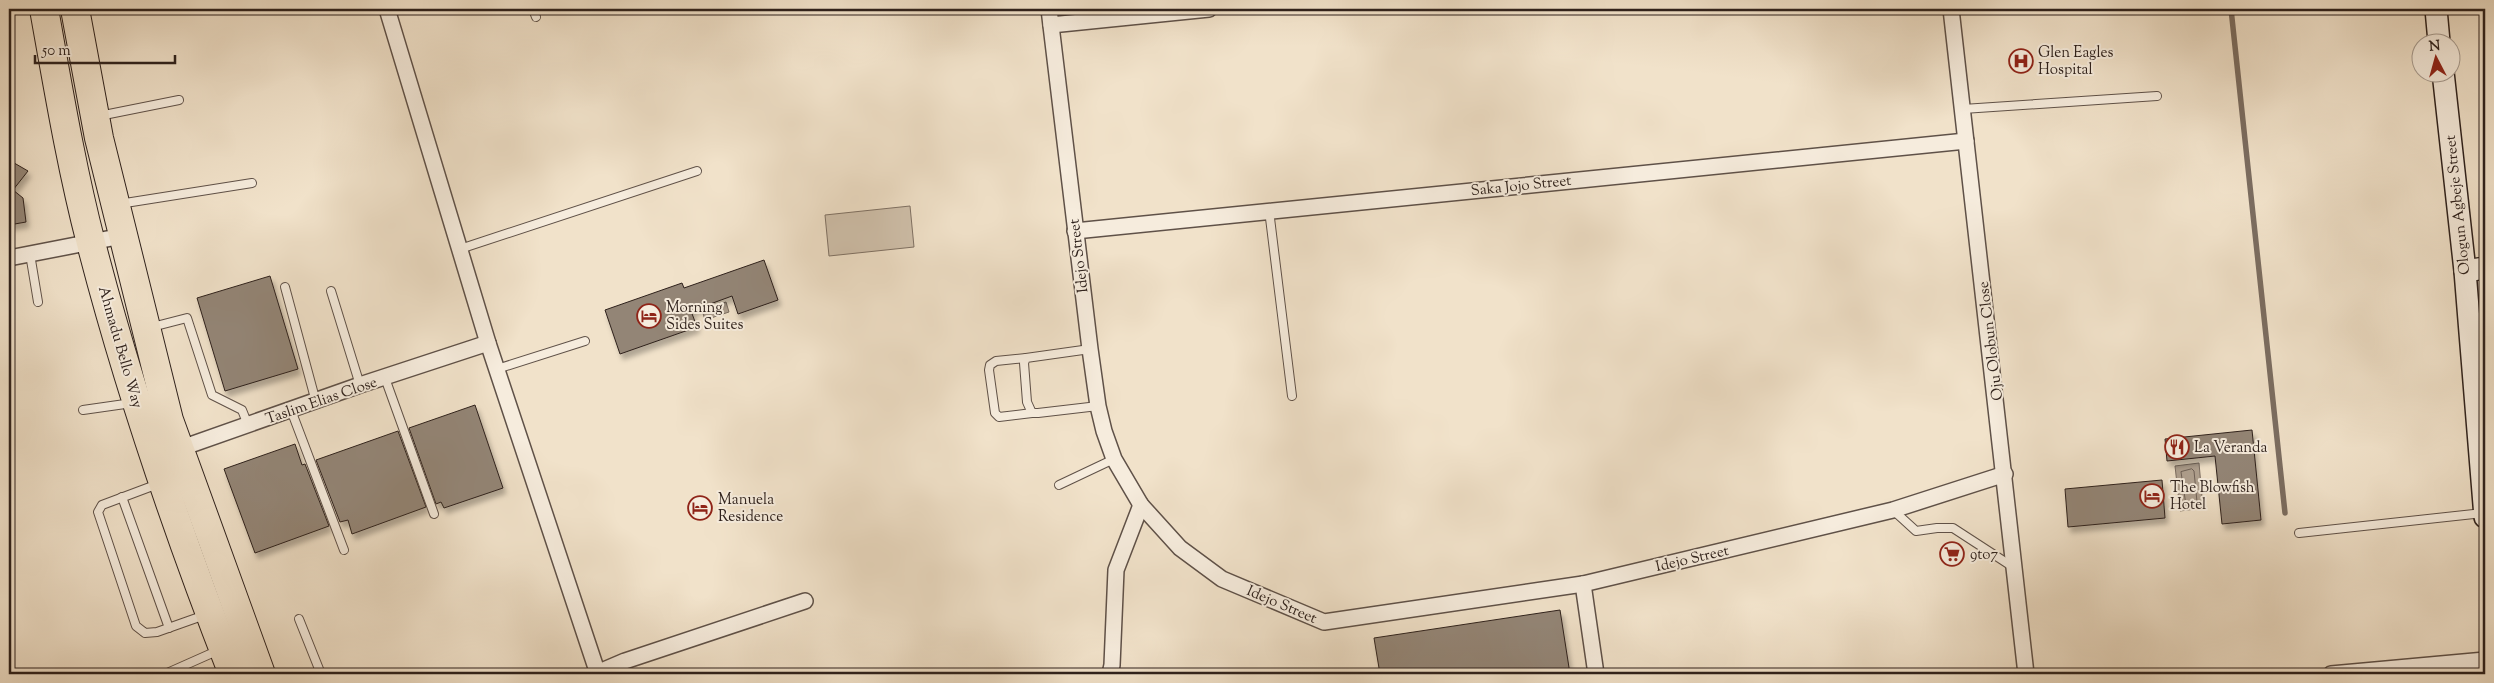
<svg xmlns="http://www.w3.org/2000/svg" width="2494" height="683" viewBox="0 0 2494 683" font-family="'Sorts Mill Goudy',serif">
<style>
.green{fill:#d0c1ac;stroke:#7f7164}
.water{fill:#afa08f;stroke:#7b6d61}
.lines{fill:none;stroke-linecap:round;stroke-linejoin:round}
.shore{stroke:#6e6056;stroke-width:1}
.stream{stroke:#7b6d61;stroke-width:5.5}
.building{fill:#938576;stroke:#2e211c;filter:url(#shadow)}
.lane-casing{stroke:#5f5148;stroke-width:10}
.street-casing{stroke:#5f5148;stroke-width:18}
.secondary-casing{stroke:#2e211c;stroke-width:24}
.highway-casing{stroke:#2e211c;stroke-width:30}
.lane{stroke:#f6ecdd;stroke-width:8}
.street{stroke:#f6ecdd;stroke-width:15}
.secondary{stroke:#f6ecdd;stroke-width:21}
.highway{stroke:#f1e2ca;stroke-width:28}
.labels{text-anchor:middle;stroke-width:4;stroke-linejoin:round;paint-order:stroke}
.poi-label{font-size:15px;fill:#2e211c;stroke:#f6ecdd;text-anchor:start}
.street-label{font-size:15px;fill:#2e211c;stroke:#f6ecdd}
</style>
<defs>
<filter id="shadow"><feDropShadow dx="3" dy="5.5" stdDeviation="2.5" flood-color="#0004"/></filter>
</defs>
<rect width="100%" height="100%" fill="#f1e2ca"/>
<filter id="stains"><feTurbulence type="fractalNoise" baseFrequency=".004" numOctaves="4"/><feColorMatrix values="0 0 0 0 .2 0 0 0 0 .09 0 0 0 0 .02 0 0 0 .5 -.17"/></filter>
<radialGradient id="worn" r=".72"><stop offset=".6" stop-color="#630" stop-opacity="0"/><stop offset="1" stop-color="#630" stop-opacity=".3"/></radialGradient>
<path class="green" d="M910 206 914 247 829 256 825 215Z"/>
<g class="water">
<path d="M726 302 729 312 705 320 702 310Z"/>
<path d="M2199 463 2203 508 2180 511 2175 466Z"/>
</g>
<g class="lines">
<path class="shore" d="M2192 469 2194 471 2197 502 2186 505 2181 472Z"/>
<path class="stream" d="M2231 9 2285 513"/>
</g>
<g class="building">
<path d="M9 160 28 171 13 190 23 198 26 222 9 225Z"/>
<path d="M764 260 778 300 738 314 732 296 691 311 697 327 620 354 605 310 682 283 684 288Z"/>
<path d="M270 276 298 369 225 391 197 298Z"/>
<path d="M475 405 503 488 444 508 441 502 436 504 409 428Z"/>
<path d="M2252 430 2261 520 2222 524 2215 456 2167 461 2165 439Z"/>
<path d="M398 431 426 507 352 534 348 520 340 522 316 460Z"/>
<path d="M295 444 302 465 305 464 329 526 255 553 224 469Z"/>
<path d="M2162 480 2165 518 2068 527 2065 489Z"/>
<path d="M1560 610 1570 674H1380L1374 638Z"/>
</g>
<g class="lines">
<g class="lane-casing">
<g id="lane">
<path d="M533 9 536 17"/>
<path d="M1963 109 2157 96"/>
<path d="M99 116 179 100"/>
<path d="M119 204 252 183"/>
<path d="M1269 210 1292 396"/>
<path d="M460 249 697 171"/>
<path d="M30 254 38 302"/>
<path d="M285 287 316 402"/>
<path d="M331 291 360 385"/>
<path d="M152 327 187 318 212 395 242 410 248 425"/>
<path d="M1090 349 1026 358 1024 363 1027 402 1032 413H1038L1098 406"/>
<path d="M1026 358 996 361 990 365 989 370 995 413 999 417 1032 413"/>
<path d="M497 369 585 341"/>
<path d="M385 378 434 514"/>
<path d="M83 410 132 403"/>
<path d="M291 410 344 550"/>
<path d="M158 484 102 505 98 512 136 626 145 633 157 632 205 615"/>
<path d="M1059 485 1114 459"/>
<path d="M122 497 169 628"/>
<path d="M1893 510 1916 531 1937 528H1953L2013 567"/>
<path d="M2299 533 2483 513"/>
<path d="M299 619 321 674"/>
<path d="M165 674 219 650"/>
</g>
</g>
<g class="street-casing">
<g id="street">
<path d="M387 9 488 343 598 674"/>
<path d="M1049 9 1090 349 1098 406 1104 431 1114 459 1141 505 1180 548 1222 579 1324 622 1583 584 1893 510 2005 474"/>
<path d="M1951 9 2026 674"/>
<path d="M1051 25 1209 9"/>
<path d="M1075 231 1966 141"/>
<path d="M9 258 122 236"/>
<path d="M173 451 360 385 488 343"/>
<path d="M1583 584 1596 674"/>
<path d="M597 673 625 661 805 601"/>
<path d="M1110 674 1112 665 1116 570 1141 505"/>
<path d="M2331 674 2485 660"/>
</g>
</g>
<g class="secondary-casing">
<g id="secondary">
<path d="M2436 9 2439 42"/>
<path d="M2443 72 2465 271 2485 517"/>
<path d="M2465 271 2485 268"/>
</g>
</g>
<g class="highway-casing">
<g id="highway">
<path d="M44 9C58 87 71 166 91 243 129 390 178 533 233 674"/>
<path d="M75 9 99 138 169 420 261 674"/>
</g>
</g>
<use href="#lane" class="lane"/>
<use href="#street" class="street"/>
<use href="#secondary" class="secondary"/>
<use href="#highway" class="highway"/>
</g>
<defs>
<g id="hospital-ring" transform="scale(1.25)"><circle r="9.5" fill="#f6ecdd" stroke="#8f2418" stroke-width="1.5"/><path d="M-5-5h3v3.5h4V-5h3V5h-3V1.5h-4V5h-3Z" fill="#8f2418"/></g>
<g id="hotel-ring" transform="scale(1.25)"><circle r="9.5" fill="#f6ecdd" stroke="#8f2418" stroke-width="1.5"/><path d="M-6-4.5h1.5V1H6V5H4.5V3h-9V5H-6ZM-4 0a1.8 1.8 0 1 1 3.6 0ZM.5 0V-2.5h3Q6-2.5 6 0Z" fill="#8f2418"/></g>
<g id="restaurant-ring" transform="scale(1.25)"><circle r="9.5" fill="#f6ecdd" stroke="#8f2418" stroke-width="1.5"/><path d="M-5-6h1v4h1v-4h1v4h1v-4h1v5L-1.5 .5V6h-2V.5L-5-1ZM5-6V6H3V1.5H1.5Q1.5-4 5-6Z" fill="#8f2418"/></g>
<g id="supermarket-ring" transform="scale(1.25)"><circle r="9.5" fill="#f6ecdd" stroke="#8f2418" stroke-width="1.5"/><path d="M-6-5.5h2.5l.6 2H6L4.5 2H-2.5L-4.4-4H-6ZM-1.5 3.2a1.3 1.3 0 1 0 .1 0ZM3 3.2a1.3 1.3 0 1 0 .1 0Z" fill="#8f2418"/></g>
</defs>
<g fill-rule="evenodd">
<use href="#hospital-ring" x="2021" y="61"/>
<use href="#hotel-ring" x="649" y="316"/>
<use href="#restaurant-ring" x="2177" y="447"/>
<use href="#hotel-ring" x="2152" y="496"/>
<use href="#hotel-ring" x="700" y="508"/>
<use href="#supermarket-ring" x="1952" y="554"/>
</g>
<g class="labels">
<g class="poi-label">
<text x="2038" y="57">Glen Eagles<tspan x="2038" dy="17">Hospital</tspan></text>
<text x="666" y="312">Morning<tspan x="666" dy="17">Sides Suites</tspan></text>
<text x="2194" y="452">La Veranda</text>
<text x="2170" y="492">The Blowfish<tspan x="2170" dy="17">Hotel</tspan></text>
<text x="718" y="504">Manuela<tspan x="718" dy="17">Residence</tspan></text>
<text x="1970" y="559">9to7</text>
</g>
<g class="street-label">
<text transform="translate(1521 185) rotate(-6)" y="5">Saka Jojo Street</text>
<text transform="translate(2457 205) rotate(-96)" y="5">Ologun Agbeje Street</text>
<text transform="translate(1078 256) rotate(-97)" y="5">Idejo Street</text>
<text transform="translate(1990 341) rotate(-97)" y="5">Oju Olobun Close</text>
<text transform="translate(121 347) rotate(74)" y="5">Ahmadu Bello Way</text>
<text transform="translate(321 400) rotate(-19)" y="5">Taslim Elias Close</text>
<text transform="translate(1692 558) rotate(-13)" y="5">Idejo Street</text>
<text transform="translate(1282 604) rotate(23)" y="5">Idejo Street</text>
</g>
</g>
<rect width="2494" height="683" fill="none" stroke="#f1e2ca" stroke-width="30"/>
<rect x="10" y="10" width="2474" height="663" fill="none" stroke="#2e211c" stroke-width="2.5"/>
<rect x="15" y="15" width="2464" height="653" fill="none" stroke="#2e211c"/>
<g transform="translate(2436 58) rotate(354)"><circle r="24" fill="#f6ecdd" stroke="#a69b90"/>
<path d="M0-4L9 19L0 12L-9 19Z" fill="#8f2418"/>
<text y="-8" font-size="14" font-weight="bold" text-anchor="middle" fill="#2e211c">N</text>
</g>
<path d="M35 55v8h140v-8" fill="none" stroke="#2e211c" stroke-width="2.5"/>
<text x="42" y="55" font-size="15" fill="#2e211c" stroke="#f6ecdd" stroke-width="4" paint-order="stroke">50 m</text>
<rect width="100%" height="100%" filter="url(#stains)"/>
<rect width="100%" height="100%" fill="url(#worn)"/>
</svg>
